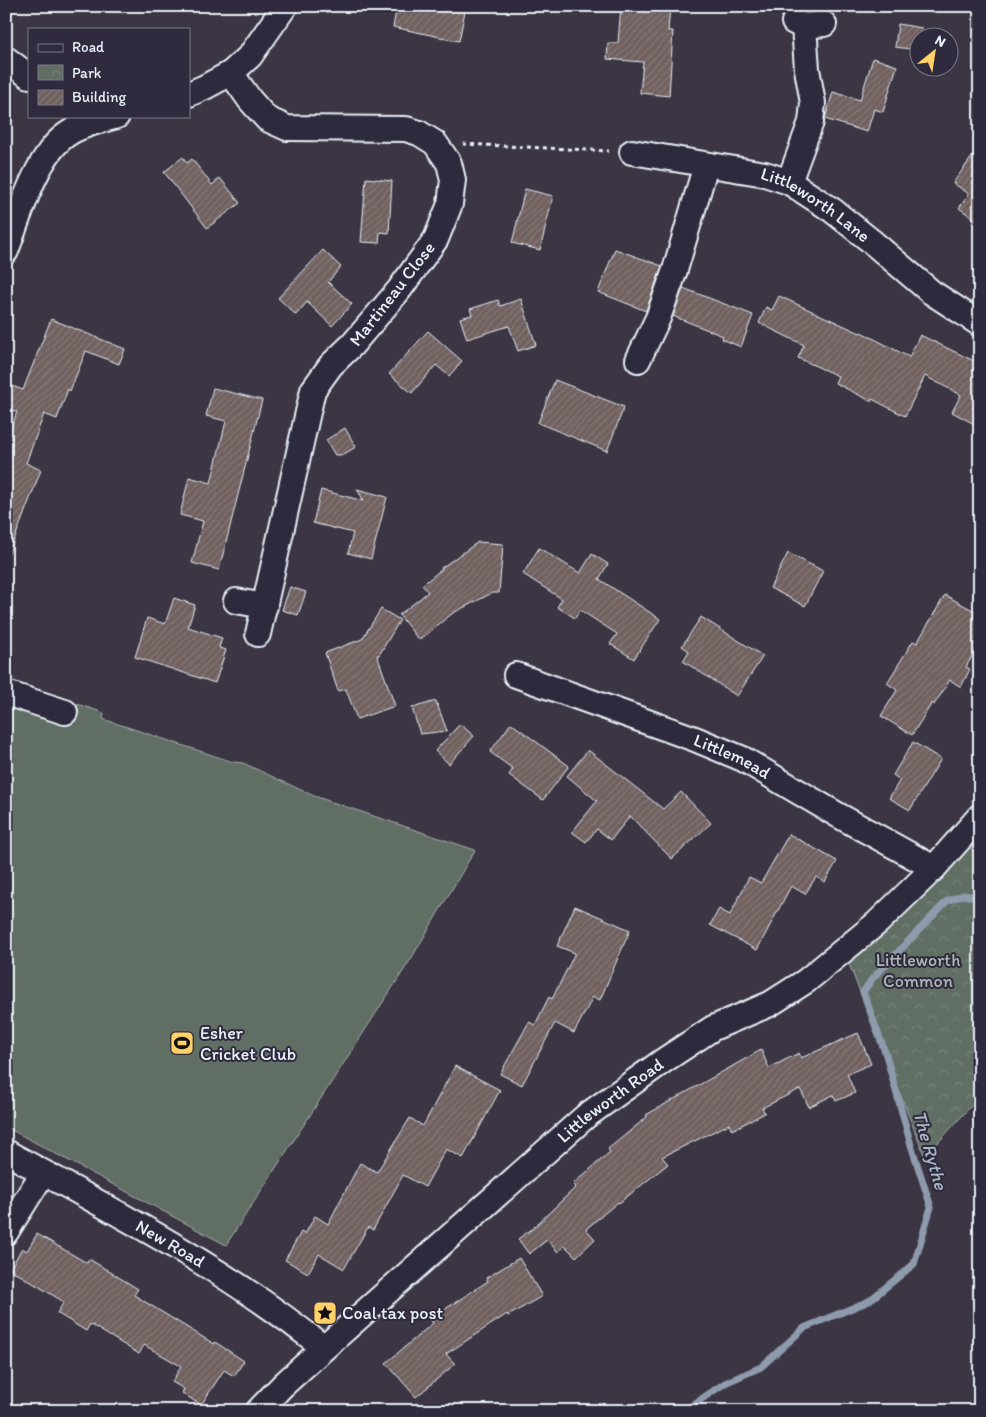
<svg xmlns="http://www.w3.org/2000/svg" width="986" height="1417" viewBox="0 0 986 1417" font-family="Itim,sans-serif">
<style>
.park{fill:url(#park-crowns);stroke:#a4b0ae}
.pitch{fill:#616e63;stroke:#a4b0ae}
.lines{fill:none;stroke-linecap:round;stroke-linejoin:round}
.stream{stroke:#8d9bad;stroke-width:7}
.building{fill:url(#building-hatch);stroke:#e8f1f8}
.minor-casing{stroke:#e8f1f8;stroke-width:28}
.path{stroke:#e8f1f8;stroke-width:3;stroke-dasharray:4 4;stroke-linecap:butt}
.minor{stroke:#2f2a3d;stroke-width:24}
.labels{text-anchor:middle;stroke-width:4;stroke-linejoin:round;paint-order:stroke}
.street-label{font-size:18px;fill:#e8f1f8;stroke:#2f2a3d}
.park-label{font-size:18px;fill:#abb6b5;stroke:#2f2a3d}
.poi-label{font-size:18px;fill:#e8f1f8;stroke:#2f2a3d;text-anchor:start}
.water-label{font-size:19px;font-style:italic;fill:#abb8c6;stroke:#2f2a3d}
</style>
<defs>
<pattern id="park-crowns" width="20" height="18" patternUnits="userSpaceOnUse" patternTransform="scale(1.25)"><rect width="20" height="18" fill="#616e63"/><path d="M2 6a3 3 0 1 1 6 0M12 15a3 3 0 1 1 6 0" fill="none" stroke="#78837a"/></pattern>
<pattern id="building-hatch" width="6" height="6" patternUnits="userSpaceOnUse" patternTransform="scale(1.25)"><rect width="6" height="6" fill="#70615e"/><path d="M-1 1l2-2M0 6l6-6M5 7l2-2" fill="none" stroke="#847876"/></pattern>
</defs>
<rect width="100%" height="100%" fill="#3c3544"/>
<filter id="ink" filterUnits="userSpaceOnUse"><feTurbulence type="fractalNoise" baseFrequency=".02" numOctaves="2"/><feDisplacementMap in="SourceGraphic" scale="10" xChannelSelector="R" yChannelSelector="G"/><feConvolveMatrix kernelMatrix="1 2 1 2 8 2 1 2 1" color-interpolation-filters="sRGB"/></filter>
<g filter="url(#ink)">
<path class="park" d="M980 816V1096L925 1157 845 954Z"/>
<path class="pitch" d="M6 680 104 713 103 719 233 762 243 763 314 796 475 850 411 959 226 1245 6 1127Z"/>
<g class="lines">
<path class="stream" d="M684 1411 725 1383 761 1367 804 1328 869 1301 914 1264 931 1207 911 1145 886 1055 863 992 872 979 947 901 963 895 980 898"/>
</g>
<g class="building">
<path d="M397 6H466L459 41 393 27Z"/>
<path d="M621 6H670L668 31H673L669 96 640 93 643 62 607 59 608 43H618Z"/>
<path d="M898 24 922 28 920 38H918V50L895 47Z"/>
<path d="M873 58 897 66 883 112 874 109 867 132 825 119 833 92 860 100Z"/>
<path d="M980 146V223L959 208 969 194 953 183Z"/>
<path d="M183 157 187 163 192 159 212 185 220 178 240 203 207 228 164 172Z"/>
<path d="M366 178 392 181 389 233 380 232 379 243 361 242Z"/>
<path d="M525 189 553 196 540 250 512 243Z"/>
<path d="M615 249 662 266 646 311 598 292Z"/>
<path d="M323 250 341 267 328 282 352 304 332 326 307 302 296 315 278 298Z"/>
<path d="M683 288 753 315 741 347 722 339 723 336 673 316Z"/>
<path d="M779 296 860 333 861 332 909 357 920 335 978 363 980 359V427L952 412 961 395 925 376 905 416 872 399 871 401 835 383 838 376 798 358 804 345 759 323 766 307 772 310Z"/>
<path d="M521 299 536 345 518 351 509 326 467 339 460 318 472 315 470 309 498 300 500 306Z"/>
<path d="M51 319 125 349 119 364 86 351 70 391 68 389 57 419 44 414 26 463 41 470 8 556H6V443L17 412 6 408V401L12 386 23 390Z"/>
<path d="M428 331 462 361 449 376 436 365 412 393 389 374Z"/>
<path d="M555 380 624 407 607 451 538 423Z"/>
<path d="M213 388 262 400 219 570 192 563 203 521 180 515 189 477 211 483 226 421 206 416Z"/>
<path d="M345 428 356 447 342 455H335L326 440Z"/>
<path d="M357 489 387 497 371 559 348 553 353 533 313 523 321 490 364 501Z"/>
<path d="M478 542 503 544 499 593H492L453 613 419 640 399 615 428 592 422 585 442 569 441 568Z"/>
<path d="M539 548 580 573 592 554 608 564 599 579 660 619 634 659 610 644 617 634 580 610 575 618 557 607 562 599 523 574Z"/>
<path d="M788 553 823 571 805 606 770 588Z"/>
<path d="M290 587 306 592 298 615 282 610Z"/>
<path d="M945 595 980 614V642L966 667 970 669 961 687 950 680 934 705 932 703 912 735 881 716 897 690 887 683 913 641 917 643Z"/>
<path d="M174 598 195 605 188 627 222 638 219 648 226 650 215 683 135 657 147 618 165 624Z"/>
<path d="M381 609 400 620 379 655H377L395 706 357 719 346 689 338 691 325 653 362 639Z"/>
<path d="M701 617 763 656 737 696 683 661 689 651 682 646Z"/>
<path d="M436 701 447 731 420 734 412 708Z"/>
<path d="M511 723 569 766 543 800 509 775 513 769 490 752Z"/>
<path d="M460 724 474 736 449 764 435 751Z"/>
<path d="M913 742 941 759 910 810 889 798 900 780 893 775Z"/>
<path d="M588 750 663 809 681 792 711 823 672 859 630 816 611 840 597 829 586 842 572 832 597 801 567 776Z"/>
<path d="M789 834 837 861 825 882 816 877 805 894 791 886 757 950 710 925 719 909 730 915 749 877 761 883Z"/>
<path d="M575 906 630 930 600 1000 593 997 574 1033 555 1023 522 1085 500 1074 529 1022 535 1025 549 997 552 999 575 953 557 946Z"/>
<path d="M858 1033 871 1064 847 1074 855 1093 836 1101 833 1095 809 1107 800 1089 762 1108 765 1113 732 1130 729 1124 662 1157 668 1164 619 1203 618 1202 586 1229 595 1239 576 1257 565 1246 558 1252 547 1240 529 1254 518 1239 532 1229 576 1187 573 1184 610 1152 608 1149 647 1117 646 1115 761 1050 769 1068 799 1053 801 1058Z"/>
<path d="M455 1066 500 1090 463 1158 446 1149 425 1187 403 1175 373 1230 368 1227 344 1269 319 1254 308 1273 285 1260 301 1232 305 1234 315 1216 328 1224 360 1163 377 1172 410 1118 423 1126Z"/>
<path d="M37 1234 87 1263 89 1259 138 1289 134 1295 214 1344 215 1342 244 1361 234 1376 224 1370 201 1405 182 1393 184 1389 172 1382 181 1366 144 1345 139 1354 90 1324 86 1331 57 1313 64 1302 10 1269 22 1248 27 1251Z"/>
<path d="M519 1258 542 1296 508 1316 507 1314 446 1354 455 1364 416 1397 386 1363 433 1323 430 1319 488 1281 486 1278Z"/>
</g>
<g class="lines">
<g class="minor-casing">
<g id="minor">
<path d="M794 22 804 26 824 24"/>
<path d="M6 59 29 76"/>
<path d="M231 73 250 100 267 119 287 128 406 129 419 133 435 143 449 163 453 180 450 204 436 239 399 290 352 345 331 365 313 390 258 634"/>
<path d="M189 94 205 87 231 73 250 56 285 6"/>
<path id="s1" d="M632 152 765 174 789 182 832 210 871 241 931 292 980 324"/>
<path d="M789 182 811 122 813 103 807 69 804 26"/>
<path d="M6 251C19 217 36 156 66 135 81 124 101 121 117 116"/>
<path d="M638 360 658 318 675 270 706 165"/>
<path d="M236 601 265 606"/>
<path id="s2" d="M516 675 695 739 743 759 836 814 934 868"/>
<path d="M6 693 65 712"/>
<path id="s3" d="M6 1152C115 1212 227 1269 324 1348"/>
<path d="M6 1232 43 1173"/>
<path id="s4" d="M258 1411 283 1385 324 1348 586 1116 663 1061 713 1028 770 1004 806 981 877 923 934 868 980 816"/>
</g>
</g>
<path class="path" d="M463 144 609 151"/>
<use href="#minor" class="minor"/>
</g>
</g>
<defs>
<g id="stadium-square" transform="scale(1.25)"><rect x="-9" y="-9" width="18" height="18" rx="4" fill="#ffd166" stroke="#2f2a3d"/><path d="M0-5a6.5 5 0 1 0 0 10a6.5 5 0 1 0 0-10ZM-3.5-1.8h7v3.6h-7Z" fill="#111"/></g>
<g id="sight-square" transform="scale(1.25)"><rect x="-9" y="-9" width="18" height="18" rx="4" fill="#ffd166" stroke="#2f2a3d"/><path d="M0-6L1.8-2.2L6-1.7L2.9 1.2L3.7 5.4L0 3.3L-3.7 5.4L-2.9 1.2L-6-1.7L-1.8-2.2Z" fill="#111"/></g>
</defs>
<g fill-rule="evenodd">
<use href="#stadium-square" x="182" y="1043"/>
<use href="#sight-square" x="325" y="1313"/>
</g>
<g class="labels">
<g class="street-label">
<text dy="6" stroke="none"><textPath href="#s1" startOffset="194">Littleworth Lane</textPath></text>
<text transform="translate(392 294) rotate(-52)" y="6">Martineau Close</text>
<text dy="6" stroke="none"><textPath href="#s2" startOffset="231">Littlemead</textPath></text>
<text dy="6" stroke="none"><textPath href="#s4" startOffset="470">Littleworth Road</textPath></text>
<text dy="6" stroke="none"><textPath href="#s3" startOffset="188">New Road</textPath></text>
</g>
<g class="park-label">
<text x="918" y="966">Littleworth<tspan x="918" dy="21">Common</tspan></text>
</g>
<g class="poi-label">
<text x="200" y="1039">Esher<tspan x="200" dy="21">Cricket Club</tspan></text>
<text x="342" y="1319">Coal tax post</text>
</g>
<g class="water-label">
<text transform="translate(931 1150) rotate(74)" y="7">The Rythe</text>
</g>
</g>
<rect width="986" height="1417" fill="none" stroke="#2f2a3d" stroke-width="25"/>
<rect x="12" y="12" width="961" height="1392" fill="none" stroke="#e8f1f8" stroke-width="2" filter="url(#ink)"/>
<rect x="28" y="28" width="162" height="90" fill="#2f2a3d" stroke="#797a88"/>
<rect x="38" y="44" width="25" height="8" fill="#2f2a3d" stroke="#797a88"/>
<text x="72" y="52" font-size="15" fill="#e8f1f8">Road</text>
<rect x="38" y="65" width="25" height="15" fill="url(#park-crowns)" stroke="#797a88"/>
<text x="72" y="78" font-size="15" fill="#e8f1f8">Park</text>
<rect x="38" y="90" width="25" height="15" fill="url(#building-hatch)" stroke="#797a88"/>
<text x="72" y="102" font-size="15" fill="#e8f1f8">Building</text>
<g transform="translate(934 52) rotate(30)"><circle r="24" fill="#2f2a3d" stroke="#797a88"/>
<path d="M0-4L9 19L0 12L-9 19Z" fill="#ffd166"/>
<text y="-8" font-size="14" font-weight="bold" text-anchor="middle" fill="#e8f1f8">N</text>
</g>
</svg>
